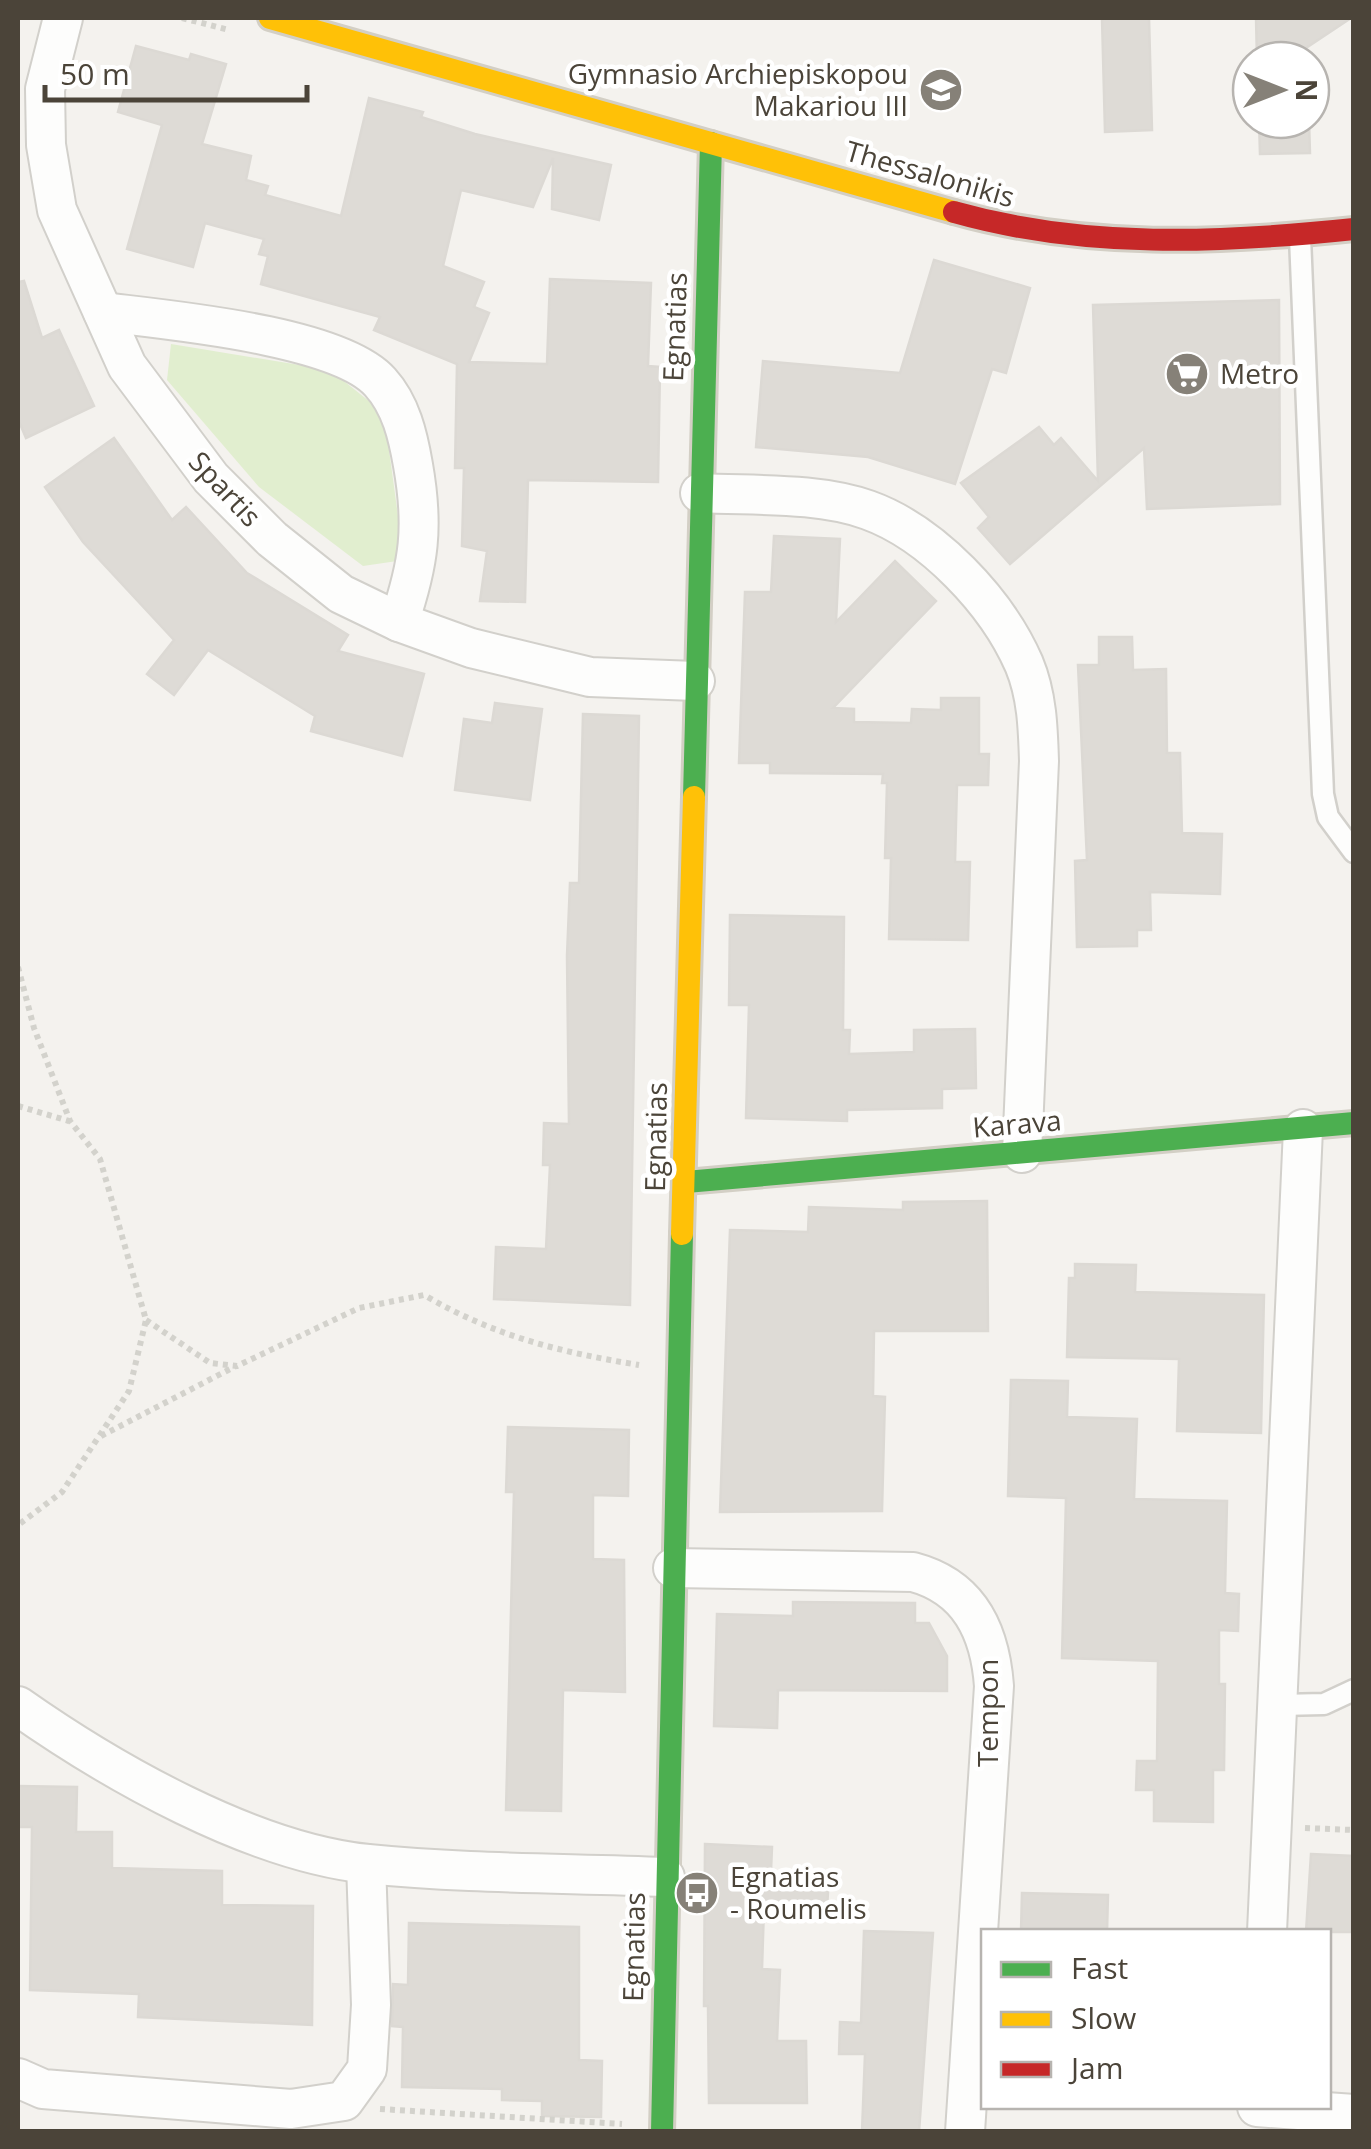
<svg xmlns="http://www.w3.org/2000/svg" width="1371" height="2149" viewBox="0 0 1371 2149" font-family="'Open Sans',sans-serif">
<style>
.green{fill:#e1eecf}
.building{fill:#dedbd6;stroke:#dcd9d4;stroke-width:2.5}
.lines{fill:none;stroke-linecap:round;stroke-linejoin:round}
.lane-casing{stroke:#d2d0cb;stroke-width:25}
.street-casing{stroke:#d2d0cb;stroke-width:42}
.fast-casing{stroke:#d3cfc5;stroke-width:28}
.slow-casing{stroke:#d3cfc5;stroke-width:28}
.jam-casing{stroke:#d3cfc5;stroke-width:28}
.path{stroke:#d3d2cc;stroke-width:6;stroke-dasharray:5 5;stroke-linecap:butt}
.lane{stroke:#fdfdfc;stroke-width:20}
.street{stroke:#fdfdfc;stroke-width:38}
.fast{stroke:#4caf50;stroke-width:22}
.slow{stroke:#ffc107;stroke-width:22}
.jam{stroke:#c62828;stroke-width:22}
.labels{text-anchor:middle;stroke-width:9;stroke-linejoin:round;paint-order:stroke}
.poi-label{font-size:28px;fill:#4b4439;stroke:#fff;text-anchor:start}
.street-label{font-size:28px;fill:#4b4439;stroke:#fff}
</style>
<rect width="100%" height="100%" fill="#f4f2ee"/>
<path class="green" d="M171 344 330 370 384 413 404 560 363 566 259 487 167 380Z"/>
<g class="building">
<path d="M1102 18H1149L1152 130 1105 132Z"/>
<path d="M1256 18H1351L1306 48 1307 60H1257Z"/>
<path d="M136 46 189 60 191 54 226 64 202 144 251 156 246 180 268 186 265 195 341 216 369 98 423 112 421 117 475 134 611 165 599 220 552 209 553 158 533 207 461 190 443 266 484 282 474 307 489 313 469 362 547 364 550 279 651 283 648 366 660 367 658 482 528 480 525 602 480 601 487 551 462 546 464 468H455L457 364 374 330 380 317 261 284 268 256 259 254 264 239 205 223 193 267 127 249 162 125 118 112Z"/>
<path d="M1259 120H1309L1310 153 1260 154Z"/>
<path d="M934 260 1030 288 1006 373 992 369 955 484 868 457 756 447 763 361 900 373Z"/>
<path d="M24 281 42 338 59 330 94 406 26 438 18 419V282Z"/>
<path d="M1279 300 1280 504 1147 509 1144 448 1010 564 978 528 989 517 961 483 1039 427 1054 445 1061 438 1098 481 1093 305Z"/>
<path d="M114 438 172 520 186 507 247 573 348 635 338 651 424 674 402 756 311 731 315 716 208 650 174 695 147 674 174 640 83 542 45 487Z"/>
<path d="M774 536 840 539 836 622 895 561 936 601 833 708 854 709V722L911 723 912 709 941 710V698H979V754H989L988 785H957L955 862H970L968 940 889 939 891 858H885L887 783H882L883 774 770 773V763H739L745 592H771Z"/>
<path d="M1099 637H1132L1133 670 1166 669 1167 753H1180L1182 833 1222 834 1220 894 1150 892 1151 930H1137V946L1077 947 1075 861 1087 860 1078 665H1099Z"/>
<path d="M495 703 542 709 530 800 455 790 464 719 492 723Z"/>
<path d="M583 714 639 716 630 1305 494 1299 496 1247 546 1249 550 1165H543L544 1123 569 1124 567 956 570 883H579Z"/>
<path d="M730 915 844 917 843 1030H850L849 1054 914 1052V1030L975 1029 976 1088 942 1089V1108L847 1110V1121L746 1118 749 1005H729Z"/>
<path d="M987 1201 988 1331H874L873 1396 885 1397 882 1511 720 1512 730 1230 808 1232 809 1207 903 1210V1202Z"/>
<path d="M1075 1264 1136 1265 1135 1292 1264 1295 1261 1433 1177 1431 1179 1359 1067 1357 1069 1278H1075Z"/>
<path d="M1011 1380 1068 1381 1067 1417 1137 1419 1134 1499 1227 1501 1225 1593 1239 1594 1238 1631 1219 1630V1684H1225L1224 1770H1213V1822L1154 1821V1790H1136L1137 1761H1157L1158 1661 1062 1658 1066 1498 1008 1496Z"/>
<path d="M508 1427 629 1430 628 1496 593 1495V1559L624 1560 625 1692 563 1690 561 1811 506 1810 514 1492H506Z"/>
<path d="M793 1602 915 1603V1623H929L947 1656V1691L778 1690 777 1728 714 1726 717 1614 793 1616Z"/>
<path d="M18 1786 77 1787 76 1832H112V1868L222 1871V1905L313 1906 312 2025 138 2017 139 1994 30 1990 32 1827H18Z"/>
<path d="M705 1844 772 1847 771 1871 829 1873 827 1910 764 1907 762 1969 780 1970 777 2041H806L807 2103H709L708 2006H704Z"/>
<path d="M1311 1854 1354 1856V1932H1306Z"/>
<path d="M1022 1893 1108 1895 1107 1932H1021Z"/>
<path d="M409 1923 579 1927V2060L602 2061 601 2117 542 2116V2101L502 2100V2089L402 2087 403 2027 392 2026 393 1984 408 1985Z"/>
<path d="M864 1931 933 1933 919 2132H862L865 2054H839L840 2022 861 2023Z"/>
</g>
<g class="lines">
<g class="lane-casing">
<g id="lane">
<path d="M1300 237 1323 794 1328 817 1354 852"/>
<path d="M1280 1705 1324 1704 1354 1690"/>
</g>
</g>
<g class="street-casing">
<g id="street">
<path d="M63 18 45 89 46 145 57 210 127 366 211 478 272 539 341 594 399 622 471 648 590 677 695 681"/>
<path d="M103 312C167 320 338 335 380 382 401 405 408 436 413 465 424 527 419 563 399 622"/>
<path d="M700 493C754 496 817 492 868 510 932 533 997 602 1024 664 1037 695 1038 728 1039 761L1022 1153"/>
<path d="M673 1568 913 1572C969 1587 990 1631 994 1686L965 2132"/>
<path d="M18 1706C112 1772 252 1852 368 1864 466 1874 567 1873 665 1877"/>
<path d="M1267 1932 1303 1129"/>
<path d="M18 2078 43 2089 291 2109 344 2101 367 2069 371 2005 366 1864"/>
<path d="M1257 2107 1354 2114"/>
</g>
</g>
<g class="fast-casing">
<g id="fast">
<path d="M694 797 711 143"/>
<path d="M686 1182 1354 1123"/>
<path d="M662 2132 682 1234"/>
</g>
</g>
<g class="slow-casing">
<g id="slow">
<path d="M270 18 954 212"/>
<path d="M682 1234 694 797"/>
</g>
</g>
<g class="jam-casing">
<path id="jam" d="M954 212C1085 249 1220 243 1354 229"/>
</g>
<g class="path">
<path d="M182 18 229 30"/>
<path d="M18 967 34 1028 70 1121 100 1159 146 1320 129 1391 62 1492 18 1525"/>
<path d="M18 1106 69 1121"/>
<path d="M146 1320 210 1363 237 1366 359 1308 424 1295C494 1336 559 1352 639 1365"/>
<path d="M101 1436 236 1366"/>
<path d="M1305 1828 1354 1830"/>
<path d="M380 2109 622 2124"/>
</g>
<use href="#lane" class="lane"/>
<use href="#street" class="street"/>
<use href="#fast" class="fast"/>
<use href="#slow" class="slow"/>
<use href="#jam" class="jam"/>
</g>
<defs>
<g id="school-disc" transform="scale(2.25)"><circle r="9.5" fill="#868178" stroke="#fff"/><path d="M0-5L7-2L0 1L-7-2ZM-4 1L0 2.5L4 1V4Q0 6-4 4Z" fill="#fff"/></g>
<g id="supermarket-disc" transform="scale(2.25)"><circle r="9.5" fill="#868178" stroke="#fff"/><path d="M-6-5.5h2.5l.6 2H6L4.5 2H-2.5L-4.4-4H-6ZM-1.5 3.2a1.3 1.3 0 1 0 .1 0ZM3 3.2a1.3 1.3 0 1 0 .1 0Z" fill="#fff"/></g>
<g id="bus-disc" transform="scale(2.25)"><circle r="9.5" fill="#868178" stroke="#fff"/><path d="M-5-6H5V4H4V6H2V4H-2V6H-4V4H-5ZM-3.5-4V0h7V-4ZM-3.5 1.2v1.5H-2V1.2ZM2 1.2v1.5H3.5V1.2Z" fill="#fff"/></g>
</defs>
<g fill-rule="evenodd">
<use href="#school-disc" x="941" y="90"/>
<use href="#supermarket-disc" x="1187" y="374"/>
<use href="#bus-disc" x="697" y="1893"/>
</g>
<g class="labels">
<g class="poi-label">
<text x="908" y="84" text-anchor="end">Gymnasio Archiepiskopou<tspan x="908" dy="32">Makariou III</tspan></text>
<text x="1220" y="384">Metro</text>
<text x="730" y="1887">Egnatias<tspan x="730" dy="32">- Roumelis</tspan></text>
</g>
<g class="street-label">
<text transform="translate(930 174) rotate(16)" y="10">Thessalonikis</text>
<text transform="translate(675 327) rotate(-88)" y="10">Egnatias</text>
<text transform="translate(225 489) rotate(47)" y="10">Spartis</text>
<text transform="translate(1017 1124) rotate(-5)" y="10">Karava</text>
<text transform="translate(656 1137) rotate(-89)" y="10">Egnatias</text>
<text transform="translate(988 1713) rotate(-90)" y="10">Tempon</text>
<text transform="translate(634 1947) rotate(-89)" y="10">Egnatias</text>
</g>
</g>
<rect width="1371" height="2149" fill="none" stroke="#4b4439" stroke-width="40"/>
<rect x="981" y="1929" width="350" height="180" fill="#ffffff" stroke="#b7b4b0" stroke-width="2.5"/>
<rect x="1001" y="1962" width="50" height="15" fill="#4caf50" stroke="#b7b4b0" stroke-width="2.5"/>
<text x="1071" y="1979" font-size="30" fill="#4b4439">Fast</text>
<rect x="1001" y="2012" width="50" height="15" fill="#ffc107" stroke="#b7b4b0" stroke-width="2.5"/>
<text x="1071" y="2029" font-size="30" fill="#4b4439">Slow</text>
<rect x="1001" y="2062" width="50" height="15" fill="#c62828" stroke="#b7b4b0" stroke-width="2.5"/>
<text x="1071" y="2079" font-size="30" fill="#4b4439">Jam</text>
<g transform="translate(1281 90) rotate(90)"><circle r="48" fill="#ffffff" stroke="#b7b4b0" stroke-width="2.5"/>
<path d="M0-8L18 38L0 25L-18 38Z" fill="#868178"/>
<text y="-15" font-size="28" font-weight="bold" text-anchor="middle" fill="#4b4439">N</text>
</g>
<path d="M45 85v15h262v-15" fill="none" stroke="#4b4439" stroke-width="5"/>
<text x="60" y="85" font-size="30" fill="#4b4439" stroke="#ffffff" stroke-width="8" paint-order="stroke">50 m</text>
</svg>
